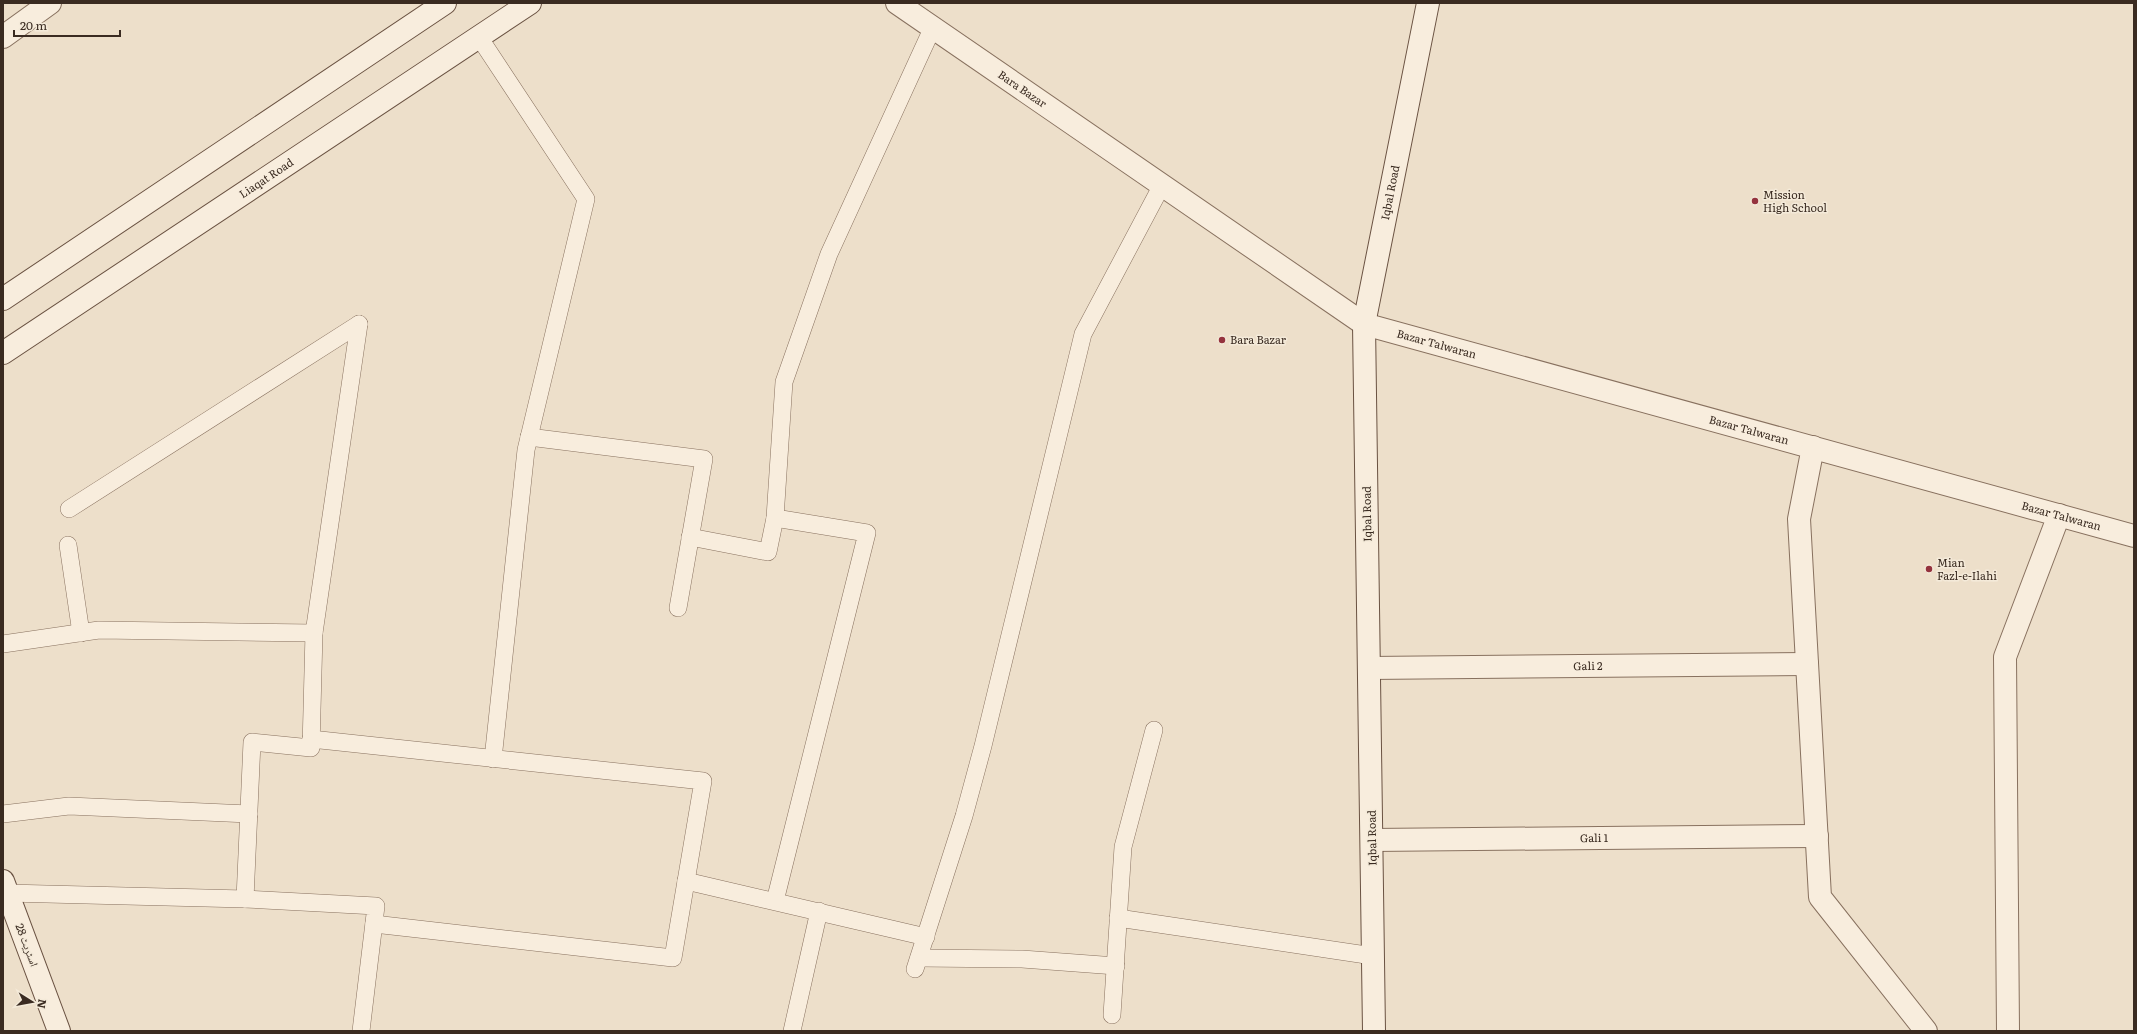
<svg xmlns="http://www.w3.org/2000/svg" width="2137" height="1034" viewBox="0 0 2137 1034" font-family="Literata,'Noto Naskh Arabic',serif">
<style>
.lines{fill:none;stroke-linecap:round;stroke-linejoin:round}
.lane-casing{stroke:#88715f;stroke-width:18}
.street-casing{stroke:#88715f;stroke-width:24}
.secondary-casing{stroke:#6a5242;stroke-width:24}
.lane{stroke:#f8eddd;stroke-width:17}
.street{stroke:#f8eddd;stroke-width:22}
.secondary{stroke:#f8eddd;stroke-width:22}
.poi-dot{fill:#94323d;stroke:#f4ead9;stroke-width:1.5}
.labels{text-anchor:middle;stroke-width:3;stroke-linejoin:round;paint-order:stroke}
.street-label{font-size:11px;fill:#3a2b21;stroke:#f4ead9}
.poi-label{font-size:11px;fill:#3a2b21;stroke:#f4ead9;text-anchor:start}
</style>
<rect width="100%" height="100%" fill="#eddfca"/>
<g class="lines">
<g class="lane-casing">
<g id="lane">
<path d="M479 37 586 199 526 450 493 759"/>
<path d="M529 437 704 459 678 608"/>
<path d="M69 509 359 324"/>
<path d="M690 537 768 552 775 518 784 382 829 254 932 29"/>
<path d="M68 545 81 633"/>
<path d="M3 644 99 630 314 633"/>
<path d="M311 739 703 781 673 958 374 924"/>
<path d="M3 814 69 806 249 814"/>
<path d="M686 881 926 937"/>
<path d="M7 893 245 899 376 906 361 1031"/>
<path d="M245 899 252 742 311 748 314 633 359 324"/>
<path d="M775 901 867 533 775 518"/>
<path d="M1118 918 1373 956"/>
<path d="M919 958 1022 959 1116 966"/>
<path d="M915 969 964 816 983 746 1083 334 1162 185"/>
<path d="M1112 1015 1123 847 1154 730"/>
<path d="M792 1031 819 911"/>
</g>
</g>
<g class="street-casing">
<g id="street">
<path id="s1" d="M897 3 1364 324 2134 536"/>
<path d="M3 37 50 3"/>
<path d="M1813 447 1799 519 1820 897 1926 1031"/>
<path id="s2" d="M1369 668 1807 664"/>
<path id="s3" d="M1372 840 1817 836"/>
<path d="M2008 1031 2005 657 2059 515"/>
</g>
</g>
<g class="secondary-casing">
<g id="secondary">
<path d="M3 299 445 3"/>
<path id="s4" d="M3 353 530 3"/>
<path d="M3 881 59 1031"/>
<path id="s5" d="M1374 1031 1364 324 1428 3"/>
</g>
</g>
<use href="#lane" class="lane"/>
<use href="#street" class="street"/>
<use href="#secondary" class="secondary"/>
</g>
<g class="poi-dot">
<circle cx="1755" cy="201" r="4"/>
<circle cx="1222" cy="340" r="4"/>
<circle cx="1929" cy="569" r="4"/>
</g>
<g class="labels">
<g class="street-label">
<text dy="4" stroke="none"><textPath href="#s1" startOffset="152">Bara Bazar</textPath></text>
<text dy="4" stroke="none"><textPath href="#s4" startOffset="316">Liaqat Road</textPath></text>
<text dy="4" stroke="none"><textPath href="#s5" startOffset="841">Iqbal Road</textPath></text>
<text dy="4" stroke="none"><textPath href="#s1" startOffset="642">Bazar Talwaran</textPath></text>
<text dy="4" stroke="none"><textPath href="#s1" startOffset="966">Bazar Talwaran</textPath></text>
<text transform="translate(1367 514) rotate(-91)" y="4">Iqbal Road</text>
<text dy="4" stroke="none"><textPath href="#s1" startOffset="1290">Bazar Talwaran</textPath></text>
<text dy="4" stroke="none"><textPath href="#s2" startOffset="219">Gali 2</textPath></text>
<text transform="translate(1372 838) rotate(-91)" y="4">Iqbal Road</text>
<text dy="4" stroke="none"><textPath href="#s3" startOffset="222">Gali 1</textPath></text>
<text transform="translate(27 945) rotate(69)" y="4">اسٹریٹ 28</text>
</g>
<g class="poi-label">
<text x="1763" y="199">Mission<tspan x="1763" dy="13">High School</tspan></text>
<text x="1230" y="344">Bara Bazar</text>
<text x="1937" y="567">Mian<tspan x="1937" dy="13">Fazl-e-Ilahi</tspan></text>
</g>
</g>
<rect width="2137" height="1034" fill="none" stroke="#3a2b21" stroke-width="8"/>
<g transform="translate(32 1002) rotate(101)" stroke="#f4ead9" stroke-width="3" paint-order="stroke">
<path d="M0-3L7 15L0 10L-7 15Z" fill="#3a2b21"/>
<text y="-6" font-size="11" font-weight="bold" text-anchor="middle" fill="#3a2b21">N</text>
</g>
<path d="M14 30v6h106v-6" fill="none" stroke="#3a2b21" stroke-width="2"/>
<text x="20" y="30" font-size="12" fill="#3a2b21" stroke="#f4ead9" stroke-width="3" paint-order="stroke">20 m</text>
</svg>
